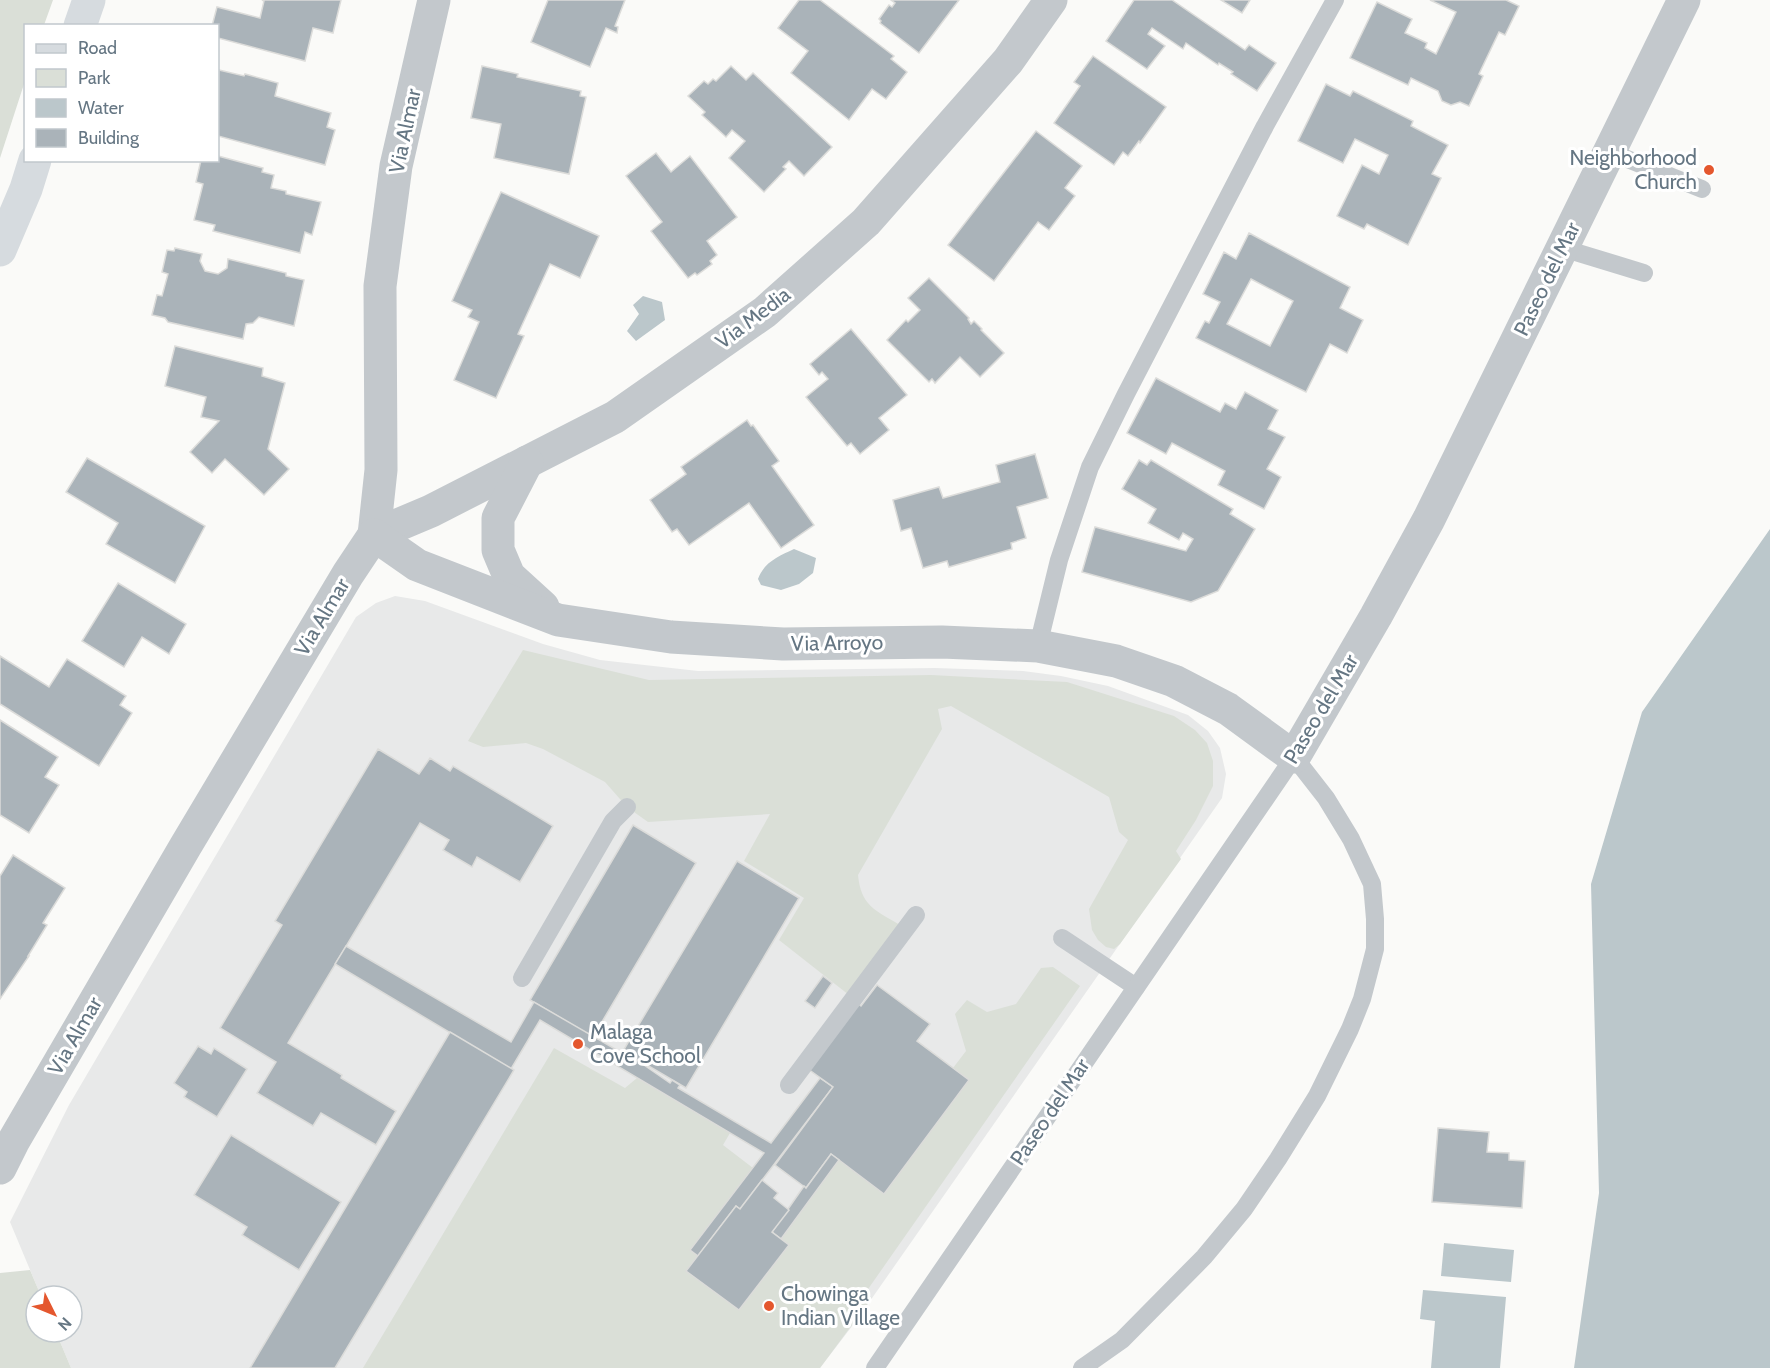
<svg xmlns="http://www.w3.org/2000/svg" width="1770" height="1368" viewBox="0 0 1770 1368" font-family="Cabin,sans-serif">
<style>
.built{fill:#e8e9e9}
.green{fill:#dadfd7}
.water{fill:#bbc7cb}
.building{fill:#aab3b9;stroke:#dcdcda;stroke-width:1.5;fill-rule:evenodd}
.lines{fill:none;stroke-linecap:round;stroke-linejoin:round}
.service{stroke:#c3c8cc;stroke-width:18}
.minor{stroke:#c3c8cc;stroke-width:33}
.tertiary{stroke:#c3c8cc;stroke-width:33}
.primary{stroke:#d6dbdf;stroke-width:33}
.poi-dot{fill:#e4572e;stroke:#fff;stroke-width:2}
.labels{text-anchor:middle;stroke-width:6;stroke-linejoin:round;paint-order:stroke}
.street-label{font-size:21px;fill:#657683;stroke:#fff}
.poi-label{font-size:21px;fill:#657683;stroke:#fff;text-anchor:start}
</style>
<rect width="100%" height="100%" fill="#fafaf8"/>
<path class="built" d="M395 596 425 601 543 644 600 660 698 671 935 668 1023 671 1061 676 1108 686 1188 715 1208 731 1220 748 1226 774 1222 798 856 1321 820 1368H71L56 1332H72V1296H41L10 1222 69 1105 356 617 376 603Z"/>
<g class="green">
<path d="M0 0H53L44 25 26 26 25 81 0 158Z"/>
<path d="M523 650 649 680 931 675 1067 682 1174 716 1195 730 1207 743 1213 761V786L1196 820 1176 851 1181 859 1120 944 1114 949 1106 947 1098 940 1092 930 1089 909 1128 840 1119 832 1109 797 951 706 938 709 942 729 858 875C861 906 875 910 900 925L849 995 779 940 804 898 744 861 770 814 648 822 627 807 605 782 543 749 526 743 483 747 468 741Z"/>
<path d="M1053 967 1080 986 866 1292 872 1298 820 1368H363L554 1048 625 1088 637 1078 730 1133 723 1145 753 1168 690 1250 698 1256 687 1271 739 1310 789 1245 781 1239 839 1160 953 1068 966 1051 955 1014 967 1000 987 1012 1016 1004 1041 968Z"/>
<path d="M30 1270 41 1296H36V1332H56L71 1368H0V1273Z"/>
</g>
<g class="water">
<path d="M643 296 662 302 665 320 636 341 627 331 639 314 633 305Z"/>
<path d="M1770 529V1368H1574L1599 1193 1591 884 1642 712Z"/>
<path d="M794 549 816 558 813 573 799 584 781 590 761 585 758 579C764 562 779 556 794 549Z"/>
<path d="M1444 1243 1514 1250 1511 1282 1441 1276Z"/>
<path d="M1423 1290 1506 1297 1500 1368H1431L1435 1321 1420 1319Z"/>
</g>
<g class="building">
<path d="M262 0H341L333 33 313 28 305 61 218 38V26H212L217 7 260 18 264 1Z"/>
<path d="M548 0H625L615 26 618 27 617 33 606 28 590 67 531 42Z"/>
<path d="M799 0H820L894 56 891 59 907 72 886 99 872 89 849 120 791 73 808 51 778 28Z"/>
<path d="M891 0H959L919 53 880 23 881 21 879 19 889 5 892 7 895 3Z"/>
<path d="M1134 0H1172L1245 50 1249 45 1276 63 1257 91 1231 74 1233 72 1219 63 1218 65 1186 43 1183 49 1152 28 1148 34 1165 46 1147 69 1106 41Z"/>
<path d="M1221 0H1250L1242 13Z"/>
<path d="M1430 0H1506L1519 6 1505 35 1499 32 1479 74 1483 76 1469 106 1460 102 1451 105 1442 101 1438 91 1411 78 1408 85 1350 58 1377 2 1412 19 1405 33 1427 43 1425 48 1436 54 1456 12Z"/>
<path d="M1093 56 1166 107 1140 143 1139 141 1128 156 1123 152 1114 165 1054 123 1080 86 1074 82Z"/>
<path d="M482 66 518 74 517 77 581 91 580 96 586 97 569 174 494 158 501 124 471 118Z"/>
<path d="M731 66 746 80 753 73 832 147 804 176 789 161 783 167 786 169 764 192 729 158 745 141 732 130 726 137 702 115 705 112 688 96 704 81 708 84 713 79 716 81Z"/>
<path d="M219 70 244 76 245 74 278 83 275 96 331 113 327 127 335 130 325 165 218 136Z"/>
<path d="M1326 84 1350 96 1353 91 1413 121 1411 126 1448 145 1432 174 1441 178 1408 245 1367 224 1364 229 1337 216 1362 165 1379 174 1388 155 1355 139 1343 163 1298 141Z"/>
<path d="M1036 131 1082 166 1065 188 1075 196 1049 230 1038 222 994 281 948 245Z"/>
<path d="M656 153 671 172 690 156 737 217 707 241 717 255 710 261 712 264 697 275 695 273 688 278 651 231 662 222 626 176Z"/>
<path d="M218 156 263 168 262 172 274 175 271 188 286 191V194L321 202 312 235 305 232 300 253 213 231 215 225 194 220 203 184 196 182 201 160H218Z"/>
<path d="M501 192 599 236 580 278 550 264 518 334 524 336 496 398 454 380 479 322 468 317 472 310 452 301Z"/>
<path d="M1249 233 1350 287 1340 308 1363 320 1347 353 1330 344 1306 392 1196 338 1205 321 1209 323 1220 302 1203 294 1224 252 1236 259ZM1251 279 1293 301 1270 346 1227 324Z"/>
<path d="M175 248 202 254 200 261 205 271 218 274 227 268 228 259 286 273V276L304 280 294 326 259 317 253 323 246 324 243 339 168 322 165 318 152 315 157 295 162 296 168 274 162 272 167 250 174 251Z"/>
<path d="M929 278 969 318 968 319 971 324 974 321 982 329 981 330 1004 353 980 377 960 357 935 383 932 379 929 382 887 340 906 320 908 322 920 310 908 298Z"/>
<path d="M851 329 907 395 879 418 889 430 860 454 851 443 847 446 806 397 828 379 822 372 819 375 810 364Z"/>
<path d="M175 346 263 368 262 376 285 383 268 449 289 469 264 495 225 459 212 473 190 452 219 421 201 417 206 397 165 386Z"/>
<path d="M1156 378 1220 412 1225 403 1236 409 1245 392 1278 410 1268 429 1285 437 1267 469 1281 477 1264 509 1218 485 1225 471 1172 443 1166 454 1127 433Z"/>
<path d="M747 420 751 426 753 425 779 461 772 466 814 525 781 548 749 503 689 545 677 529 672 532 650 500 686 474 681 467Z"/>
<path d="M1035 454 1048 498 1017 507 1026 538 1011 543 1012 549 949 567 947 561 923 568 911 528 901 531 893 500 939 487 943 498 1000 482 996 465Z"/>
<path d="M87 458 205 526 175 583 106 544 118 523 66 492Z"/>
<path d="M1139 460 1147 465 1151 460 1233 509 1230 514 1255 529 1218 591 1191 602 1082 572 1095 527 1186 551 1193 539 1183 533 1179 540 1148 523 1156 509 1122 489Z"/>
<path d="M118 583 186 624 169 654 142 637 124 667 82 641Z"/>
<path d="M0 656 49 687 67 659 126 696 120 705 132 713 99 766 0 704Z"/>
<path d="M0 720 58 757 45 777 59 785 29 833 0 815Z"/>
<path d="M378 749 419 774 430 758 450 771 453 766 553 826 520 882 477 857 472 867 443 850 449 840 420 823 288 1043 342 1075 341 1078 396 1111 376 1145 321 1113 313 1126 257 1093 276 1062 220 1028 282 925 275 921Z"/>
<path d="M633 825 696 863 593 1037 530 1000Z"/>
<path d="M13 855 65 888 43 923 47 925 28 956H29L0 999V876Z"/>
<path d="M737 861 799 898 686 1088 623 1051Z"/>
<path d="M346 946 511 1042 534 1002 627 1056 628 1054 670 1083 672 1080 680 1085 678 1088 771 1143 820 1078 833 1087 740 1209 736 1206 698 1256 690 1250 764 1153 540 1020 511 1069 335 964Z"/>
<path d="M823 976 832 983 815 1008 805 1001Z"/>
<path d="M877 985 930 1024 917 1041 969 1080 884 1194 831 1154 806 1188 775 1165 833 1087 808 1069 857 1003 861 1006Z"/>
<path d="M450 1032 514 1070 335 1368H250Z"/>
<path d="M198 1046 211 1054 214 1048 247 1069 217 1117 184 1097 187 1092 174 1083Z"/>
<path d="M1438 1128 1489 1132 1487 1152 1509 1153V1160L1525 1161 1522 1208 1432 1202Z"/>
<path d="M231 1135 341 1202 299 1270 242 1235 247 1227 194 1195Z"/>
<path d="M831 1154 839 1160 781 1239 772 1232 804 1186 806 1188Z"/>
<path d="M762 1180 778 1193 774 1198 789 1210 772 1232 789 1245 739 1310 686 1271 736 1206 740 1209Z"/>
</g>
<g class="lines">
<g class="service">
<path d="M1610 152 1702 189"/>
<path d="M1562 248 1644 273"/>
<path d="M1038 646 1059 560 1090 467 1126 394 1265 126 1335 0"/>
<path d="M1062 938 1136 987"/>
<path d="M522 978 613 821 627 807"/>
<path d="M789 1085 916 915"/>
<path d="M875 1368 1294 757 1326 798 1351 839 1372 884 1375 919V949L1362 999 1350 1029 1317 1096 1278 1159 1244 1209 1204 1257 1122 1340 1082 1368"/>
</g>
<path class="minor" d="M434 0 396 166 380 286 381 470 374 535 431 511 615 417 765 312 866 222 1008 61 1051 0"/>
<g class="tertiary">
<path d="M527 462 498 518V550L509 576 543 607"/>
<path d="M0 1168 13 1142 185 847 348 574 374 535 417 565 558 620 671 637 783 644 942 642 1038 646 1116 661 1174 681 1228 709 1294 757 1376 616 1429 519 1684 0"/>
</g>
<g class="primary">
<path d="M80 26 89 0"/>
<path d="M0 250 26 189 35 160"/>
</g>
</g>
<g class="poi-dot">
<circle cx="1709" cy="170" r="6"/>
<circle cx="578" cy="1044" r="6"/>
<circle cx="769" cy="1306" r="6"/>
</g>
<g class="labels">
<g class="street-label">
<text transform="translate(405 131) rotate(-78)" y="7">Via Almar</text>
<text transform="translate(1547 279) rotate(-64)" y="7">Paseo del Mar</text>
<text transform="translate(753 318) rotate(-37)" y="7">Via Media</text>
<text transform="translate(322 617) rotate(-59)" y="7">Via Almar</text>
<text transform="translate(837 643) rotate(-1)" y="7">Via Arroyo</text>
<text transform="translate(1321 709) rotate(-59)" y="7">Paseo del Mar</text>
<text transform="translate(75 1036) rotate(-60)" y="7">Via Almar</text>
<text transform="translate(1050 1112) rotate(-56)" y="7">Paseo del Mar</text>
</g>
<g class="poi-label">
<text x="1697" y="165" text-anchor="end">Neighborhood<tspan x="1697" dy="24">Church</tspan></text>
<text x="590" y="1039">Malaga<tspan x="590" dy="24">Cove School</tspan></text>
<text x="781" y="1301">Chowinga<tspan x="781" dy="24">Indian Village</tspan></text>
</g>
</g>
<rect x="24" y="24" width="195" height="138" fill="#ffffff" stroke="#c1c8cd" stroke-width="1.5"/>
<rect x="36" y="44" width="30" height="9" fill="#d6dbdf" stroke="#c1c8cd" stroke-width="1.5"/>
<text x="78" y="54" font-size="18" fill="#657683">Road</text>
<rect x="36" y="69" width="30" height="18" fill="#dadfd7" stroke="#c1c8cd" stroke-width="1.5"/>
<text x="78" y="84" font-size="18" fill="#657683">Park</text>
<rect x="36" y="99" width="30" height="18" fill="#bbc7cb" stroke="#c1c8cd" stroke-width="1.5"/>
<text x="78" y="114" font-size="18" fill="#657683">Water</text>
<rect x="36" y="129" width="30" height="18" fill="#aab3b9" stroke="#c1c8cd" stroke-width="1.5"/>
<text x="78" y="144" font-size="18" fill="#657683">Building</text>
<g transform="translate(54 1314) rotate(133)"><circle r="28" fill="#ffffff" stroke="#c1c8cd" stroke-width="1.5"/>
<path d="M0-4.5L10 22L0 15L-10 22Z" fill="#e4572e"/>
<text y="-9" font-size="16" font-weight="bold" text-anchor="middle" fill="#657683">N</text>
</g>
</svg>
